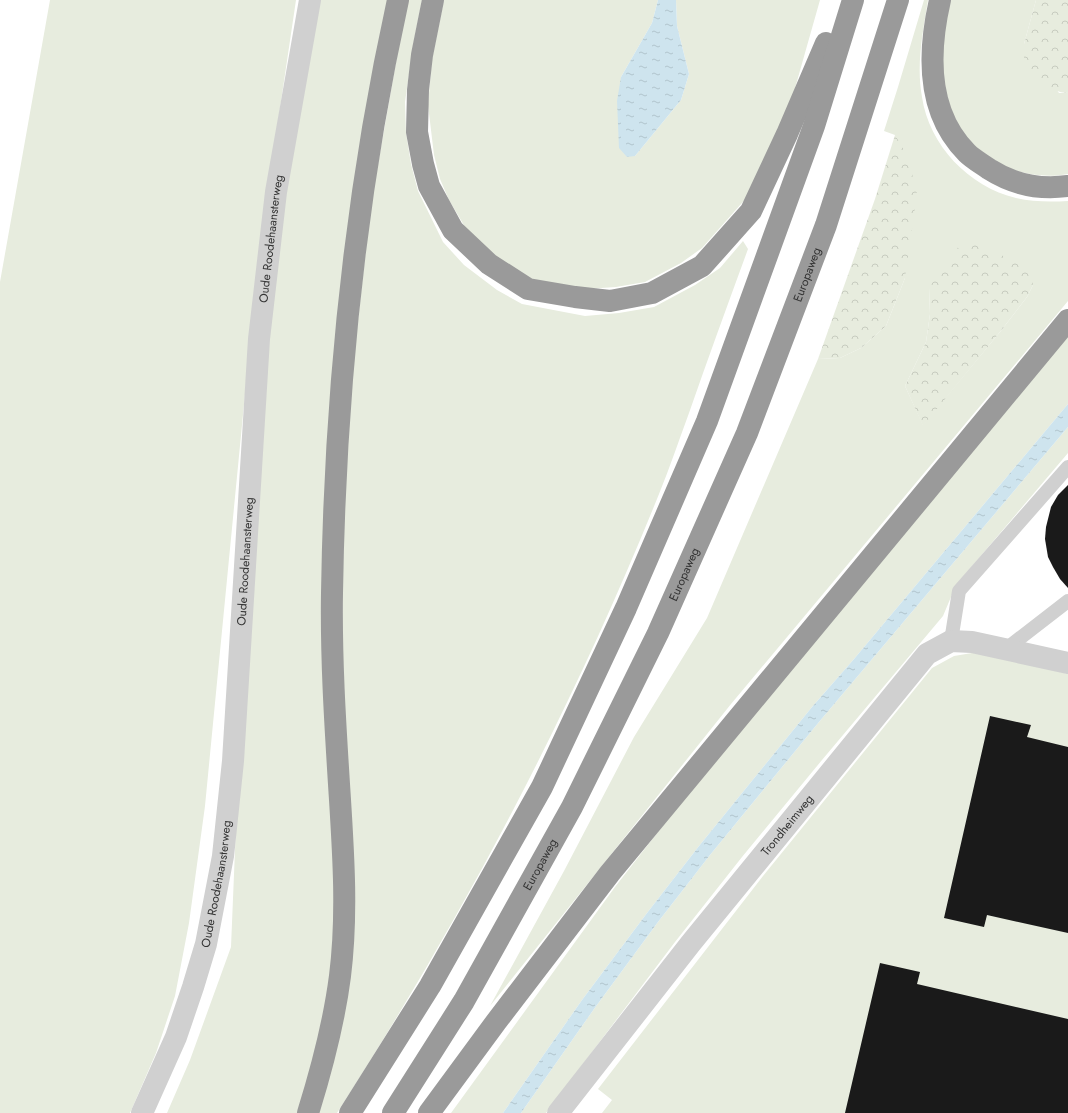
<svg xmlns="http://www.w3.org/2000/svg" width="1068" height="1113" viewBox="0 0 1068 1113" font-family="Jost,sans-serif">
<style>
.grass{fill:#e7ecde;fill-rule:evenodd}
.forest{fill:url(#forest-crowns)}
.water{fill:url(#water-ripples)}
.building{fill:#1a1a1a}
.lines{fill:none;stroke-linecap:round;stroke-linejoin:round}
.lane{stroke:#d0d0d0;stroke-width:14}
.street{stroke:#d0d0d0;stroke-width:22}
.highway{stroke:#9a9a9a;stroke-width:22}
.labels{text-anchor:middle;stroke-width:4;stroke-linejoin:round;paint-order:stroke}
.street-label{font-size:12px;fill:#333;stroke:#fff}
</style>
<defs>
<pattern id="forest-crowns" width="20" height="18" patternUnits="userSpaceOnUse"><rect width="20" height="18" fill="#e7ecde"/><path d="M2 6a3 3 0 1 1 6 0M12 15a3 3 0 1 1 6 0" fill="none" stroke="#c7cbbf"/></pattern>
<pattern id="water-ripples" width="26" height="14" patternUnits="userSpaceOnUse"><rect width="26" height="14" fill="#cee4ee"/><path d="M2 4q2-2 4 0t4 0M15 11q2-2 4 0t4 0" fill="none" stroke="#b1c4cd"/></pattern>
</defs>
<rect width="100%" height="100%" fill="#fff"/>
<g class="grass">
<path d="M50 0H296L259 250 205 806 189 923 175 996 156 1053 130 1113H0V282Z"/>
<path d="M318 0H388L338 327 335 900C333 941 331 982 323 1022 317 1053 307 1084 297 1113H167L190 1060 231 947 239 753 265 347 281 222Z"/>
<path d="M407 0H422L413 46 405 102 406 133 411 164 418 191 443 242 464 265 497 290 522 304 585 316 619 313 654 307 695 285 720 268 743 241 748 249C728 304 708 358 689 413 679 440 670 467 659 494 572 710 463 917 337 1113H317L330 1069 342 639 344 501 351 382 371 204Z"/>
<path d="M444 0H658L652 23 621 77 635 156 681 100 689 74 677 26 676 0H820L786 120 749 195 702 248 681 263 645 282 616 287 586 289 531 279 511 268 482 246 465 227 449 200 440 179 434 155 428 105 432 59Z"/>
<path d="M924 0H928C923 31 916 65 922 97 929 145 969 187 1016 198 1033 202 1051 202 1068 201V301L731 704 490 1006 564 871 634 737 707 618 818 359 840 358 861 348 886 326 905 278 895 135 884 131 898 87ZM1033 285 1027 297 1000 332 923 425 905 386 926 342 930 314 929 288Z"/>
<path d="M947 0H1036L1024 44 1059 93H1068V174C1047 178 1025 175 1005 167 959 147 944 105 942 58 941 51 940 43 941 36 942 24 945 12 947 0Z"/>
<path d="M1068 334V404L854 659 812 707 699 846 647 913 582 1000 503 1113H451L615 887 722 750Z"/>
<path d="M1068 427V453L956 585 943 616 822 760 742 857 675 942 546 1113H521L594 1009 658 922 710 855 819 722Z"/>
<path d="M978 652 1068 674V1113H602L612 1100 598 1089 763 876 932 668 954 656Z"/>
</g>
<g class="forest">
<path d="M1036 0H1068V93C1049 92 1037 80 1024 67V44Z"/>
<path d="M895 135 908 157 917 194 905 278 886 326 861 348 840 358 818 359 875 199Z"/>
<path d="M980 244 1019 264 1031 275 1033 285 1027 297 1000 332 923 426 905 386 926 342 930 314 929 288 943 266 960 245Z"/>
</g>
<g class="water">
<path d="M658 0H676L677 26 689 74 681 100 635 156 627 157 619 148 617 101 621 77 652 23Z"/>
<path d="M1068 404V427L819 722 710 855 658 922 594 1009 521 1113H503L582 1000 647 913 699 846 812 707 854 659Z"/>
</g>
<g class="building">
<path d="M1068 485V588L1060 579 1053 567 1048 557 1045 539 1046 527 1051 507 1058 495Z"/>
<path d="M990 716 1031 725 1027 737 1068 747V933L987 915 984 927 944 918Z"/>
<path d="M880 963 920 972 917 984 1068 1019V1113H845Z"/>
</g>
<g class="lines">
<g class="lane">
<path d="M951 641 959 591 1068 467"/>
<path d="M1006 649 1068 601"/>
</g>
<g class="street">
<path id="s1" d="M142 1113 176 1037 193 987 206 944 223 856 233 761 259 339 276 192 310 0"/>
<path id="s2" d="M558 1113 691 943 927 654 951 641 972 642 1068 663"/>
</g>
<g class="highway">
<path d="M433 0 422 55 418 90 417 132 423 164 429 186 453 230 489 264 528 289 575 297 610 301 652 293 702 266 751 211 787 134 826 43"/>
<path d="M940 0C928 52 926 112 967 153 973 159 982 164 989 169 1014 185 1039 190 1068 186"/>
<path d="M308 1113C322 1068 334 1023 340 976 348 913 343 848 339 784 335 721 331 657 332 593 335 395 355 194 398 0"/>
<path d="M350 1113 430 986 542 787 626 608 707 421 814 126 853 0"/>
<path id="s3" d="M393 1113 464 1001 572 807 658 633 747 433 826 225 898 0"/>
<path d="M429 1113 496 1022 610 873 1068 320"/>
</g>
</g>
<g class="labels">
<g class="street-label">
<text dy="4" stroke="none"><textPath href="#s1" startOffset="890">Oude Roodehaansterweg</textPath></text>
<text dy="4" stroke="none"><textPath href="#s3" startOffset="937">Europaweg</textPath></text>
<text dy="4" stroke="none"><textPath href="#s1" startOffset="566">Oude Roodehaansterweg</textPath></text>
<text dy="4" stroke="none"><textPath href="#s3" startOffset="613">Europaweg</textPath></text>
<text dy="4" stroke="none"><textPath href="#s2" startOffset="368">Trondheimweg</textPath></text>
<text dy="4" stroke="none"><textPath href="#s3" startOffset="289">Europaweg</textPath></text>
<text dy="4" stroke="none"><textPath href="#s1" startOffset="242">Oude Roodehaansterweg</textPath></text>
</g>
</g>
</svg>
